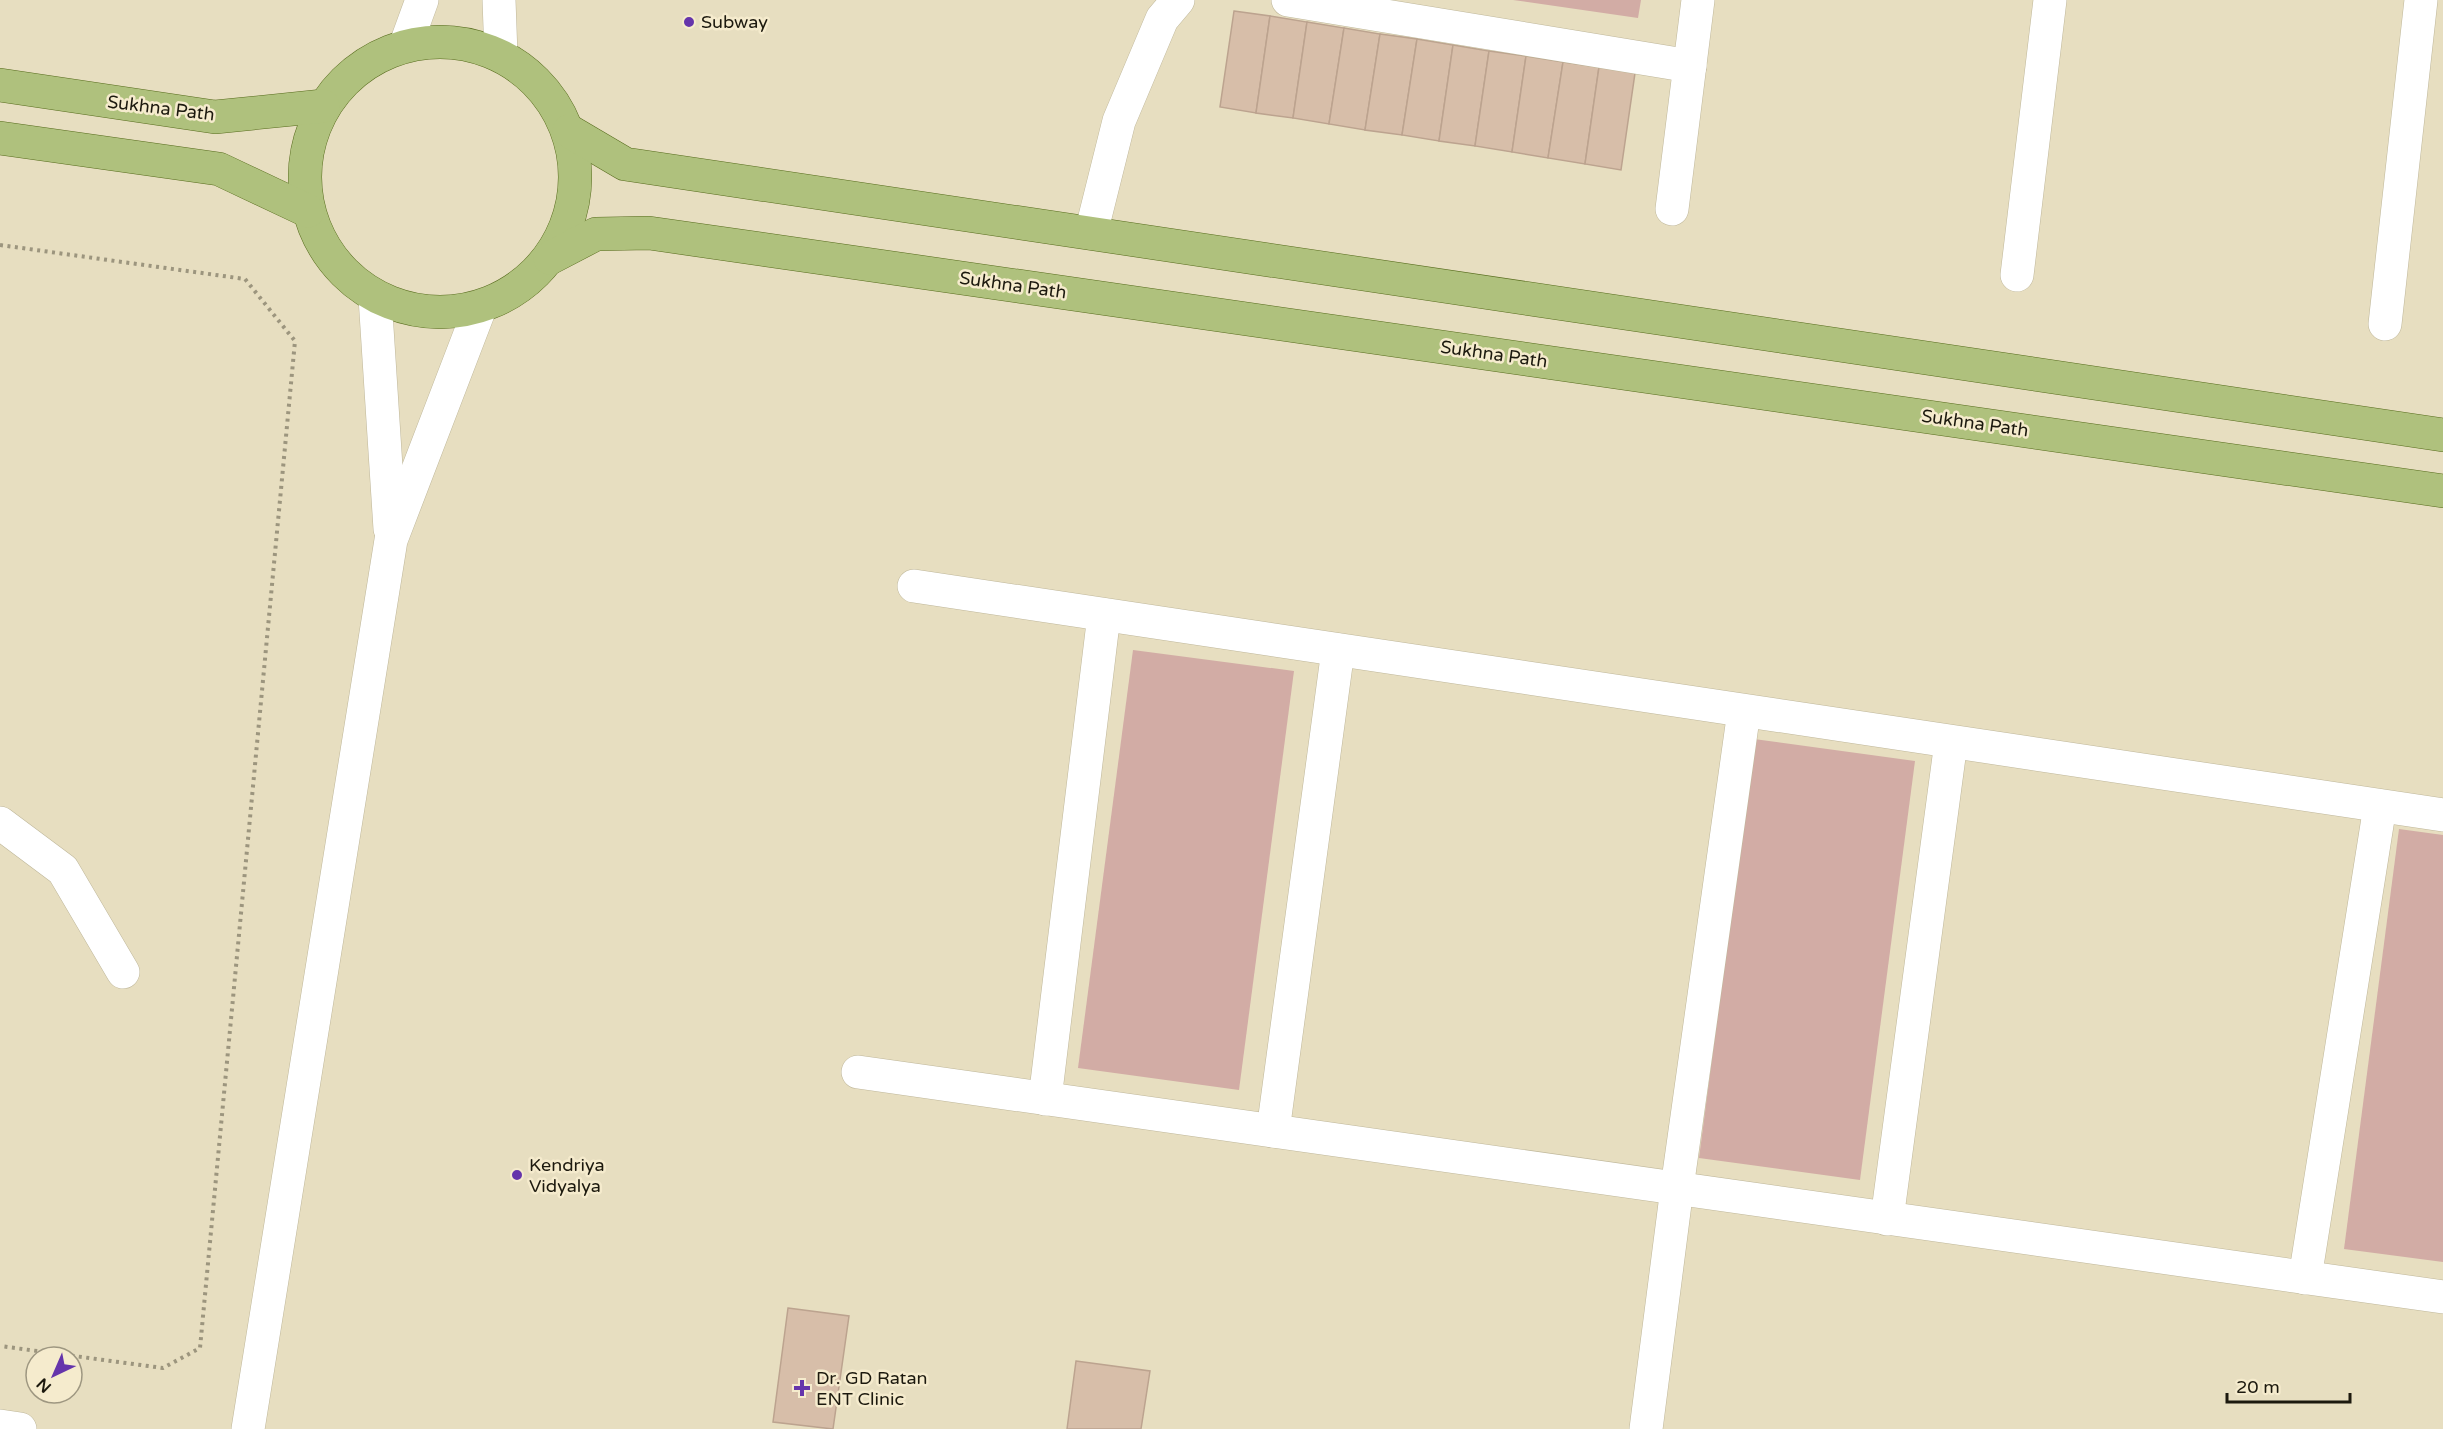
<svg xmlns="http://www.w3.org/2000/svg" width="2443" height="1429" viewBox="0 0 2443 1429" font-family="'Varela Round',sans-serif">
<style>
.green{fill:#d2aca5}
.building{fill:#d7bea9;stroke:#bca38f;stroke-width:1.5}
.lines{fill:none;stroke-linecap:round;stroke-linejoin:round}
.minor-casing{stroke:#bfb79a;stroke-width:34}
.major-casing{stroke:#586c1e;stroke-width:34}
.path{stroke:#9c957e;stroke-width:4;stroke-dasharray:3 4.5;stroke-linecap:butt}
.minor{stroke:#fff;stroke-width:33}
.major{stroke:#afc17d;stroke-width:33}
.poi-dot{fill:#6534ab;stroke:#f5ebcd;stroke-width:2}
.labels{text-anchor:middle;stroke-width:5;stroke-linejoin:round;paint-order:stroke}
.poi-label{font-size:18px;fill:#1c190e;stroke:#f5ebcd;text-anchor:start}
.street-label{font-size:18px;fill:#1c190e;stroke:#f5ebcd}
</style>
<rect width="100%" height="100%" fill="#e7dec0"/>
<g class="green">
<path d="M1513 0H1641L1638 18Z"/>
<path d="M1133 650 1294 671 1239 1090 1078 1068Z"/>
<path d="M1754 739 1915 761 1860 1180 1699 1158Z"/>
<path d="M2399 829 2443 835V1262L2344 1249Z"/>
</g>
<g class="building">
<path d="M1234 11 1270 16 1256 113 1220 107Z"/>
<path d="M1270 16 1307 22 1293 118 1256 113Z"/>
<path d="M1307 22 1344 28 1329 124 1293 118Z"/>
<path d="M1344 28 1380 34 1365 130 1329 124Z"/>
<path d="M1380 34 1417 39 1402 135 1365 130Z"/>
<path d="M1417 39 1453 45 1439 141 1402 135Z"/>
<path d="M1453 45 1489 51 1475 146 1439 141Z"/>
<path d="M1489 51 1526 56 1512 152 1475 146Z"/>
<path d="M1526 56 1563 62 1548 158 1512 152Z"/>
<path d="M1563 62 1599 67 1585 164 1548 158Z"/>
<path d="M1599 67 1635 73 1621 170 1585 164Z"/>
<path d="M788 1308 849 1316 833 1429 773 1422Z"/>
<path d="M1076 1361 1150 1371 1141 1429H1067Z"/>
</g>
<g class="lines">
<g class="minor-casing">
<g id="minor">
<path d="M499 0 501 55"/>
<path d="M1288 0 1690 66"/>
<path d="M406 44 422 0"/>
<path d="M1672 209 1698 0"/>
<path d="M1091 233 1119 121 1162 19 1178 0"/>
<path d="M2017 275 2050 0"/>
<path d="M375 297 390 529"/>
<path d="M2385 324 2421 0"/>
<path d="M914 586 2443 815"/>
<path d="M0 823 63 870 123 972"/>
<path d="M858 1072 2443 1297"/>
<path d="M1045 1099 1104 615"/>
<path d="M1273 1131 1338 650"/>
<path d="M1887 1219 1951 742"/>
<path d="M2305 1278 2380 806"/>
<path d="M0 1426 20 1429"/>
<path d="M248 1429 391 540 480 308"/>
<path d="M1646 1429 1677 1188 1744 711"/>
</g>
</g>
<g class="major-casing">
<g id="major">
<circle cx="440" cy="177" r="135"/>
<path d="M0 85 215 117 323 106"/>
<path d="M569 131 625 164 2443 435"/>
<path d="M0 138 219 169 308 211"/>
<path d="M550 258 596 234 649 233 2443 491"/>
</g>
</g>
<path class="path" d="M0 245 245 279 295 341 200 1348 163 1368 0 1346"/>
<use href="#minor" class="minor"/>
<use href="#major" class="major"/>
</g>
<g class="poi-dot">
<circle cx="689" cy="22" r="6"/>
<circle cx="517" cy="1175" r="6"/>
<path d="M799 1379h6v6h6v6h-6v6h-6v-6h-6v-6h6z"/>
</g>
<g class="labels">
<g class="poi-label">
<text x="701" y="28">Subway</text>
<text x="529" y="1171">Kendriya<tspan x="529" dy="21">Vidyalya</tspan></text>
<text x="816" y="1384">Dr. GD Ratan<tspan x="816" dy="21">ENT Clinic</tspan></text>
</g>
<g class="street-label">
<text transform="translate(161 108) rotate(7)" y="6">Sukhna Path</text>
<text transform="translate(1013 285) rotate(8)" y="6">Sukhna Path</text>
<text transform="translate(1494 354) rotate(8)" y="6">Sukhna Path</text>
<text transform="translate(1975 423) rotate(8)" y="6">Sukhna Path</text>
</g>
</g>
<g transform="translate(54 1375) rotate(224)"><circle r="28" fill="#f5ebcd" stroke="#9e9781" stroke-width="1.5"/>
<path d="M0-4.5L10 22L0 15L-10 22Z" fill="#6534ab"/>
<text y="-9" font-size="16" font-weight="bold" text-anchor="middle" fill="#1c190e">N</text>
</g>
<path d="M2227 1393v9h123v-9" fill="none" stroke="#1c190e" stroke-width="3"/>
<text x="2236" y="1393" font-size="18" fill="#1c190e" stroke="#f5ebcd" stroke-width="4.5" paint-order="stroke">20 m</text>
</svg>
